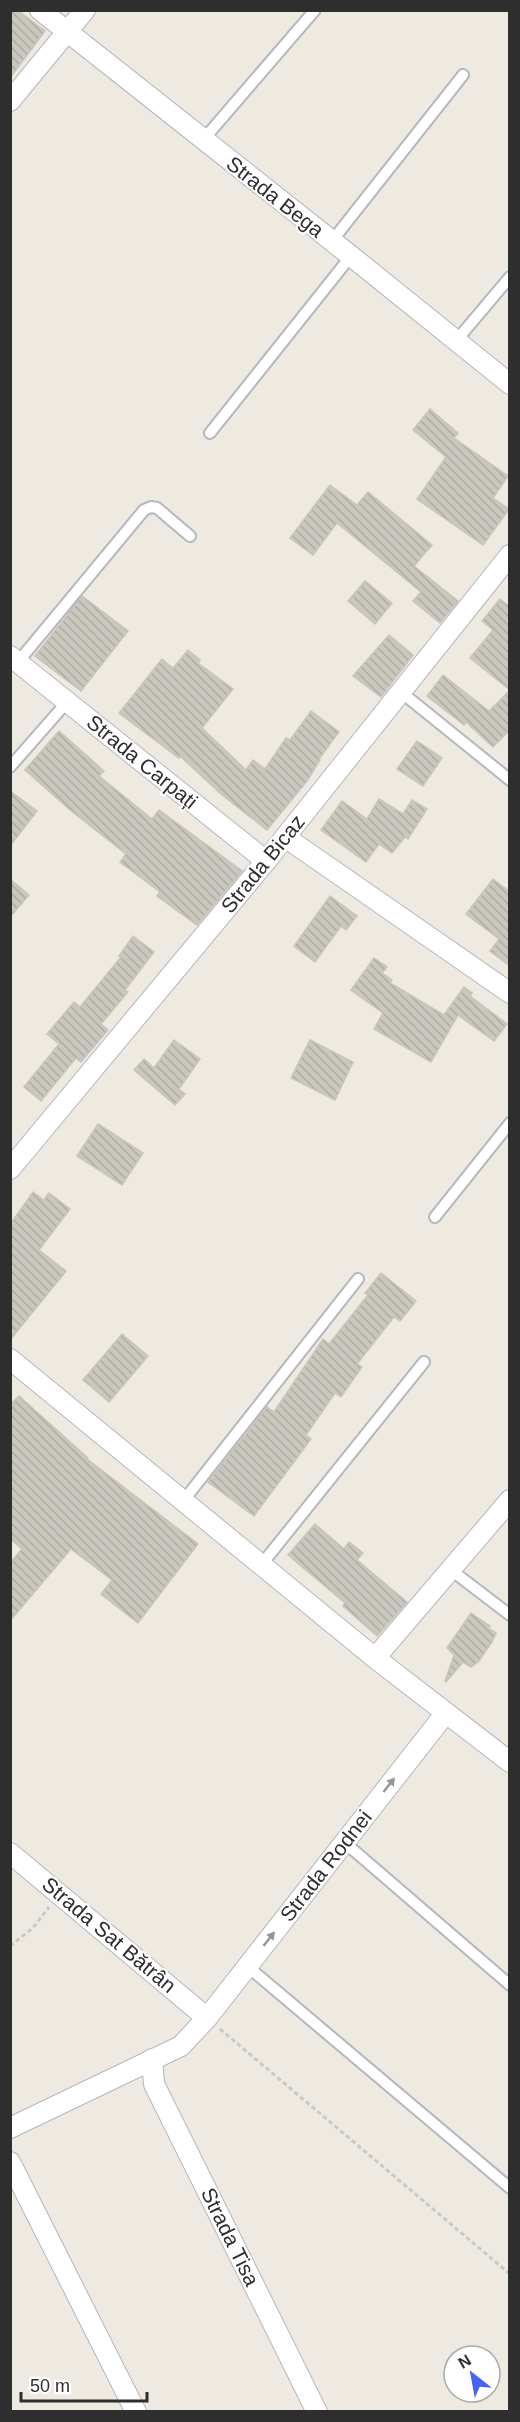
<svg xmlns="http://www.w3.org/2000/svg" width="520" height="2422" viewBox="0 0 520 2422" font-family="Helvetica,sans-serif">
<style>
.building{fill:url(#building-back-hatch);stroke:#cac5bb;stroke-width:1.5}
.lines{fill:none;stroke-linecap:round;stroke-linejoin:round}
.service-casing{stroke:#b4b7c0;stroke-width:14}
.minor-casing{stroke:#b4b7c0;stroke-width:22}
.path{stroke:#c9c9c9;stroke-width:3;stroke-dasharray:4.5 3;stroke-linecap:butt}
.service{stroke:#fff;stroke-width:10}
.minor{stroke:#fff;stroke-width:20}
.oneway{fill:#969696}
.labels{text-anchor:middle;stroke-width:4.5;stroke-linejoin:round;paint-order:stroke}
.street-label{font-size:21px;fill:#2e2e2e;stroke:#fff}
</style>
<defs>
<pattern id="building-back-hatch" width="6" height="6" patternUnits="userSpaceOnUse" patternTransform="scale(1.5)"><rect width="6" height="6" fill="#cac7bf"/><path d="M-1 5l2 2M0 0l6 6M5-1l2 2" fill="none" stroke="#aeaba4"/></pattern>
</defs>
<rect width="100%" height="100%" fill="#eee9e1"/>
<g class="building">
<path d="M10 10H17L45 31 10 78Z"/>
<path d="M430 409 458 433 454 438 508 476 493 498 509 509 483 545 417 499 446 457 413 430Z"/>
<path d="M330 485 357 505 368 492 432 545 414 566 458 601 440 623 413 601 421 592 337 523 313 555 290 538Z"/>
<path d="M365 581 392 603 375 624 348 601Z"/>
<path d="M82 596 128 631 81 691 35 656Z"/>
<path d="M500 599 510 607V690L470 658 493 630 482 621Z"/>
<path d="M389 635 413 655 381 697 353 676Z"/>
<path d="M188 650 200 660 198 663 233 689 202 728 246 770 253 760 265 769 286 738 290 740 311 711 339 732 319 759 320 760 307 781 267 830 222 795 180 756 179 758 119 713 162 659 173 668Z"/>
<path d="M443 675 489 711 510 690V730L493 747 466 722 464 725 427 696Z"/>
<path d="M59 731 104 771 99 776 152 819 159 810 242 871 197 925 157 896 160 892 120 862 126 854 70 810 25 770Z"/>
<path d="M417 741 442 758 423 786 397 769Z"/>
<path d="M10 791 37 811 10 846Z"/>
<path d="M379 799 403 814 412 800 427 809 408 839 405 837 392 853 379 844 366 862 321 830 342 801 367 819Z"/>
<path d="M10 879 29 895 10 917Z"/>
<path d="M493 879 510 892V966L490 951 499 939 466 914Z"/>
<path d="M330 896 357 916 346 930 341 926 315 962 294 946Z"/>
<path d="M133 936 154 952 125 990 128 992 101 1024 108 1030 81 1062 76 1058 41 1101 24 1087 59 1044 47 1034 74 1002 80 1007 121 957 119 956Z"/>
<path d="M374 958 387 967 382 973 392 980 390 983 444 1015 464 987 472 993 470 996 507 1024 494 1041 458 1015 431 1062 374 1029 383 1013 351 990Z"/>
<path d="M174 1040 200 1059 179 1089 185 1094 175 1105 134 1070 144 1059 154 1068Z"/>
<path d="M310 1040 353 1062 335 1100 291 1078Z"/>
<path d="M98 1124 143 1153 122 1185 77 1156Z"/>
<path d="M33 1192 44 1200 49 1193 70 1209 39 1250 66 1271 10 1340 11 1223Z"/>
<path d="M381 1273 416 1301 400 1321 394 1317 357 1364 362 1367 341 1397 335 1393 306 1435 311 1439 254 1516 208 1482 267 1407 274 1412 323 1339 329 1344 368 1295 365 1293Z"/>
<path d="M122 1334 148 1356 109 1402 83 1380Z"/>
<path d="M19 1396 88 1458 87 1459 198 1544 138 1623 101 1594 112 1580 71 1549 10 1621V1563L22 1549 10 1539V1405Z"/>
<path d="M315 1524 344 1549 349 1542 363 1553 357 1560 407 1602 377 1636 343 1606 345 1603 288 1555Z"/>
<path d="M471 1613 490 1626 488 1628 496 1633 492 1642 479 1661 471 1667 463 1662 446 1682 445 1681 454 1655 447 1648Z"/>
</g>
<g class="lines">
<g class="service-casing">
<g id="service">
<path d="M203 140 315 10"/>
<path d="M332 241 463 75"/>
<path d="M456 341 510 277"/>
<path d="M210 433 351 256"/>
<path d="M18 662 144 510 151 507 157 508 190 536"/>
<path d="M401 692 510 780"/>
<path d="M10 767 67 702"/>
<path d="M435 1217 510 1123"/>
<path d="M184 1500 358 1279"/>
<path d="M262 1564 424 1362"/>
<path d="M451 1570 510 1615"/>
<path d="M344 1842 510 1985"/>
<path d="M247 1966 510 2188"/>
</g>
</g>
<g class="minor-casing">
<g id="minor">
<path d="M40 10 351 256 510 384"/>
<path d="M10 101 85 10"/>
<path d="M10 656 266 861"/>
<path d="M285 837 510 993"/>
<path d="M10 1169 266 861 510 555"/>
<path d="M10 1359 375 1658 510 1762"/>
<path d="M375 1658 510 1500"/>
<path d="M10 1853 207 2018"/>
<path d="M152 2059 154 2084 317 2412"/>
<path d="M10 2128 181 2046 207 2018 445 1714"/>
<path d="M10 2162 136 2412"/>
</g>
</g>
<g class="path">
<path d="M10 1946 33 1928 49 1907"/>
<path d="M220 2029 510 2274"/>
</g>
<use href="#service" class="service"/>
<use href="#minor" class="minor"/>
</g>
<defs><path id="oneway-solid" d="M-6-.8H1V-3.2L6.5 0L1 3.2V.8H-6Z" transform="scale(1.5)"/></defs>
<g class="oneway">
<use href="#oneway-solid" transform="translate(389 1785) rotate(-52)"/>
<use href="#oneway-solid" transform="translate(269 1939) rotate(-52)"/>
</g>
<g class="labels">
<g class="street-label">
<text transform="translate(275 197) rotate(38)" y="7">Strada Bega</text>
<text transform="translate(142 762) rotate(39)" y="7">Strada Carpați</text>
<text transform="translate(263 864) rotate(-51)" y="7">Strada Bicaz</text>
<text transform="translate(326 1866) rotate(-52)" y="7">Strada Rodnei</text>
<text transform="translate(109 1935) rotate(40)" y="7">Strada Sat Bătrân</text>
<text transform="translate(230 2237) rotate(64)" y="7">Strada Tisa</text>
</g>
</g>
<rect width="520" height="2422" fill="none" stroke="#2e2e2e" stroke-width="24"/>
<g transform="translate(472 2374) rotate(329)"><circle r="28" fill="#ffffff" stroke="#ababab" stroke-width="1.5"/>
<path d="M0-4.5L10 22L0 15L-10 22Z" fill="#4864f5"/>
<text y="-9" font-size="16" font-weight="bold" text-anchor="middle" fill="#2e2e2e">N</text>
</g>
<path d="M21 2392v9h126v-9" fill="none" stroke="#2e2e2e" stroke-width="3"/>
<text x="30" y="2392" font-size="18" fill="#2e2e2e" stroke="#ffffff" stroke-width="4.5" paint-order="stroke">50 m</text>
</svg>
